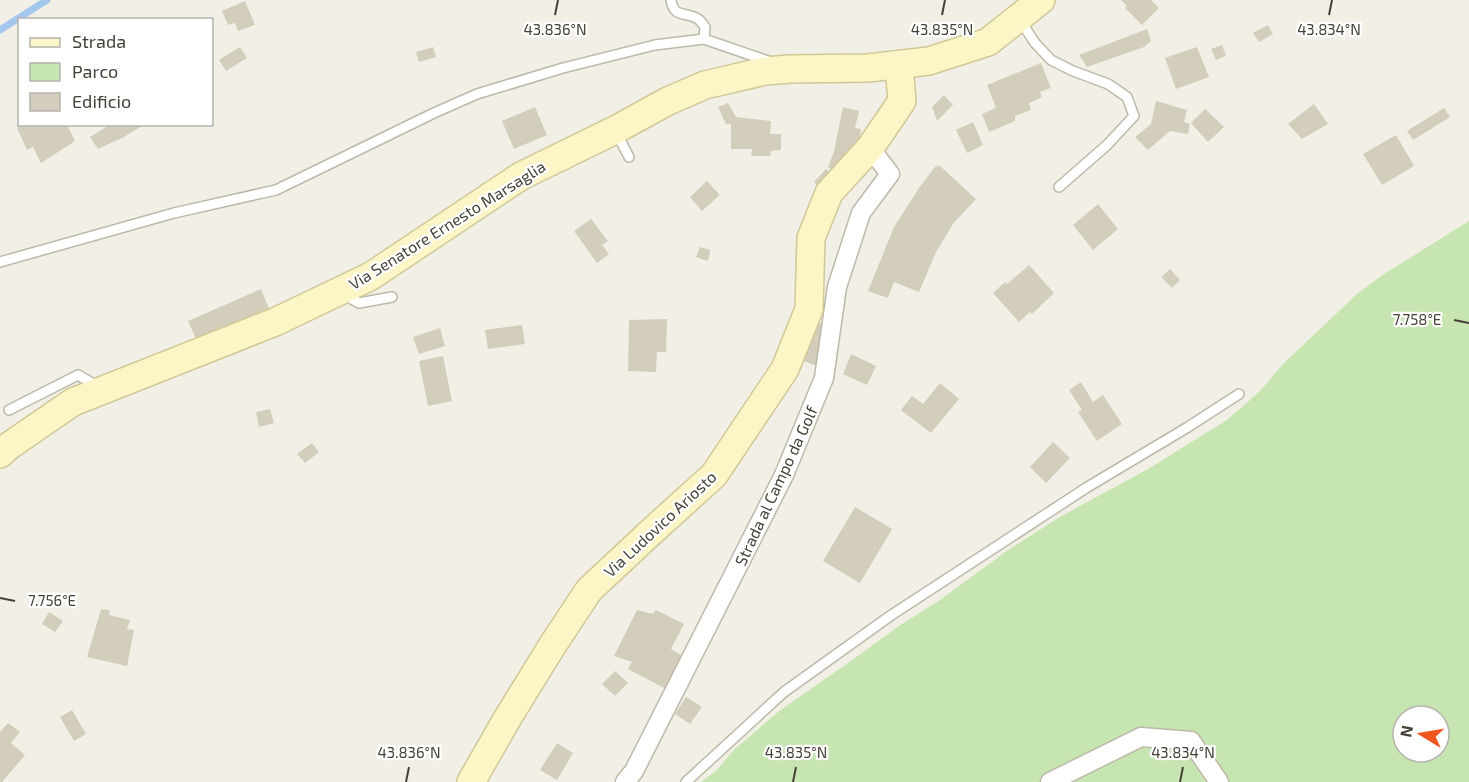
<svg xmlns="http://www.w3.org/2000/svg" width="1469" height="782" viewBox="0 0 1469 782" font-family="'Exo 2',sans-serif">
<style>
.green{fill:#c7e5b0;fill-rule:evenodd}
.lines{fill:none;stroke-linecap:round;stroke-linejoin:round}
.stream{stroke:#a4c7ed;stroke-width:7}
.building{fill:#d3cdbc}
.lane-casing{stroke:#bdb9a9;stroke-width:12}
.street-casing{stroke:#bdb9a9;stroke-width:21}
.secondary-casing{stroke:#d1c898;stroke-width:30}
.lane{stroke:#fff;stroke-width:9}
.street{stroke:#fff;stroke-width:18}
.secondary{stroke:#fcf5c6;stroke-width:27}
.ticks{fill:none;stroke:#454136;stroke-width:2}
.labels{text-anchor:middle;stroke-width:4.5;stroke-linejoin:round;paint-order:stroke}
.street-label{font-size:16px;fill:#454136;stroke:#fff}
.ticks-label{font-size:15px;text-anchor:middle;fill:#454136;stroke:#fff;stroke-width:4.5;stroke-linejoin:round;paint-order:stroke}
</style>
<rect width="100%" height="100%" fill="#f2f0e6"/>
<path class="green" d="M1469 221V782H701L717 770 734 750 779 711 851 661 899 626 940 600 1008 550 1058 518 1148 469 1227 420 1259 392 1284 363 1357 294 1384 274ZM1403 716H1439V752H1403Z"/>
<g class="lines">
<path class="stream" d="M0 30 47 0"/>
</g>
<g class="building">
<path d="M1121 0H1151L1159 8 1142 25 1125 8 1127 6Z"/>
<path d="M245 1 255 25 238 31 235 23 228 25 222 11Z"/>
<path d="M1268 25 1273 34 1259 42 1253 33Z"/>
<path d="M1147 29 1151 41 1144 47 1087 67 1079 55Z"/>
<path d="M1222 45 1226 56 1216 60 1211 49Z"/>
<path d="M240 47 247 58 226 71 219 60Z"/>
<path d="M433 47 436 57 419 62 416 52Z"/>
<path d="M1197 47 1209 77 1176 89 1165 58Z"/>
<path d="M1041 63 1051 88 1040 92 1042 97 1029 103 1031 110 1015 116V121L989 132 982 114 996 108 987 85Z"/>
<path d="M944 95 953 105 937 121 932 107Z"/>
<path d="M1156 101 1187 110 1184 122 1190 124 1188 134 1170 131 1148 150 1135 137 1151 124Z"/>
<path d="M728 103 736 117 771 121 770 134H781V150L771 151 770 156H751L752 149H731V124H726L718 107Z"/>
<path d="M1314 104 1328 124 1302 139 1288 124Z"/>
<path d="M535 107 547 135 514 149 502 121Z"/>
<path d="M843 107 859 111 855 128 861 129 859 143 854 142 852 151 834 169 828 168 834 151Z"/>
<path d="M1444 108 1450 117 1413 140 1407 131Z"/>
<path d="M1205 109 1224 127 1208 142 1191 123Z"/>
<path d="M973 122 983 145 967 153 956 130Z"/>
<path d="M23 124H67L75 141 41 163 33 147 27 150 17 128Z"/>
<path d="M111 124H145L124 137 98 149 90 137Z"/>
<path d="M1396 135 1414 166 1382 185 1363 154Z"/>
<path d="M939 165 976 199 953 224 936 252 919 292 894 282 888 298 868 291 894 227 919 188 935 167Z"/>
<path d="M826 169 830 173 818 186 814 182Z"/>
<path d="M707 181 720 195 702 211 690 197Z"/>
<path d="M1098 204 1118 229 1093 250 1073 225Z"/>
<path d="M591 219 608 241 602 245 609 254 597 263 574 231Z"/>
<path d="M700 247 710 250 709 258 707 261 696 257Z"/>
<path d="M1029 265 1054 293 1032 314 1030 312 1019 322 993 293 1005 282 1007 284Z"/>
<path d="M1170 269 1180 280 1172 288 1161 277Z"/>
<path d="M261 289 270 311 198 343 188 321Z"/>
<path d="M667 319 666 352H657L656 372 628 371 629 320Z"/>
<path d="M806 320 826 324 825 343 816 366 792 356Z"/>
<path d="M522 325 525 344 488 349 485 330Z"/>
<path d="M440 328 445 346 419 354 413 337Z"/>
<path d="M851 354 876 366 867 385 843 374Z"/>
<path d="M443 356 452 401 428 406 419 361Z"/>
<path d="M1081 382 1093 402 1103 395 1122 424 1097 441 1078 412 1082 410 1069 390Z"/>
<path d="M940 383 959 399 931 433 901 410 912 396 923 404Z"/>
<path d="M270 409 274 423 259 427 256 412Z"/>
<path d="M1053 442 1070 458 1046 483 1030 467Z"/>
<path d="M312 443 319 452 305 463 297 454Z"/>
<path d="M855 507 892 529 860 583 823 561Z"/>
<path d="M101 609 110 610 109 615 130 620 127 629 134 630 127 666 87 657Z"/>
<path d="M637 610 653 614 656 610 684 624 671 649 685 657 668 690 628 669 632 662 614 656Z"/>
<path d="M49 612 63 621 55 632 42 624Z"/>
<path d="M615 671 628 683 615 696 602 684Z"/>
<path d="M686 697 702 707 690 724 675 714Z"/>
<path d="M72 710 86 734 74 741 60 717Z"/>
<path d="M8 723 20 732 11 743 25 755 2 782H0V732Z"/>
<path d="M557 743 573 753 557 780 540 770Z"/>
</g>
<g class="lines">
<g class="lane-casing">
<g id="lane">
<path d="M671 0C674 19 686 11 698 19 701 21 703 24 705 27L704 39"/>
<path d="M1020 20 1035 43 1051 60 1073 71 1108 84 1127 97 1134 116 1107 145 1059 187"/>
<path d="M616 132 629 157"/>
<path d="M0 262 174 213 276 190 434 113 477 94 563 68 655 45 704 39 771 62"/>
<path d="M343 294 359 303 392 297"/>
<path d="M9 410 78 375 97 386"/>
<path d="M686 782 784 692 890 616 1086 488 1188 427 1239 394"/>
</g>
</g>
<g class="street-casing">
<g id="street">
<path d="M625 782 634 771 784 475 824 378 837 287 861 213 890 174 870 148"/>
<path d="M1050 782 1141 737 1191 741 1219 782"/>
</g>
</g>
<g class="secondary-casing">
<g id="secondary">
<path d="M0 454 9 446 73 402 275 322 371 276 521 176 615 130 668 101 705 85 765 71 790 69 868 68 929 61 988 42 1041 0"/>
<path d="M471 782 507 719 552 646 589 590 650 533 714 475 785 369 809 309 811 238 829 193 870 148 902 101 899 65"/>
</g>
</g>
<use href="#lane" class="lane"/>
<use href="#street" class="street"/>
<use href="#secondary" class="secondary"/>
</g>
<path class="ticks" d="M555 15 558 0M942 15 945 0M1329 15 1332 0M1454 320 1469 323M0 598 15 601M406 782 409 767M793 782 796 767M1180 782 1183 767"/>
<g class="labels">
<g class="street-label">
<text transform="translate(447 225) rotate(-32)" y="6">Via Senatore Ernesto Marsaglia</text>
<text transform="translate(776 486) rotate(-65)" y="6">Strada al Campo da Golf</text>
<text transform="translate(660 524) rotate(-43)" y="6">Via Ludovico Ariosto</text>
</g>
</g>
<g class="ticks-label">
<text x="555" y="35">43.836°N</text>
<text x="942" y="35">43.835°N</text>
<text x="1329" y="35">43.834°N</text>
<text x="1417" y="325">7.758°E</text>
<text x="52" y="606">7.756°E</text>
<text x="409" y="758">43.836°N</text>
<text x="796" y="758">43.835°N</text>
<text x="1183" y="758">43.834°N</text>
</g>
<rect x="18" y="18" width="195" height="108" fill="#ffffff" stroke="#b5b3af" stroke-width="1.5"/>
<rect x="30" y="38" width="30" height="9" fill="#fcf5c6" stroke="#b5b3af" stroke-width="1.5"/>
<text x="72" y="48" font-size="18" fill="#454136">Strada</text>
<rect x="30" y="63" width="30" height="18" fill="#c7e5b0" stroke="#b5b3af" stroke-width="1.5"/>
<text x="72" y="78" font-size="18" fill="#454136">Parco</text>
<rect x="30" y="93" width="30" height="18" fill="#d3cdbc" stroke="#b5b3af" stroke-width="1.5"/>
<text x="72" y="108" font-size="18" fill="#454136">Edificio</text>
<g transform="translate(1421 734) rotate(281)"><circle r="28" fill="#ffffff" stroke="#b5b3af" stroke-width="1.5"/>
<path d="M0-4.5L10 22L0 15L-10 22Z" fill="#f1561e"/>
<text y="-9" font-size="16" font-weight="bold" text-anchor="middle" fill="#454136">N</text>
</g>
</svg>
